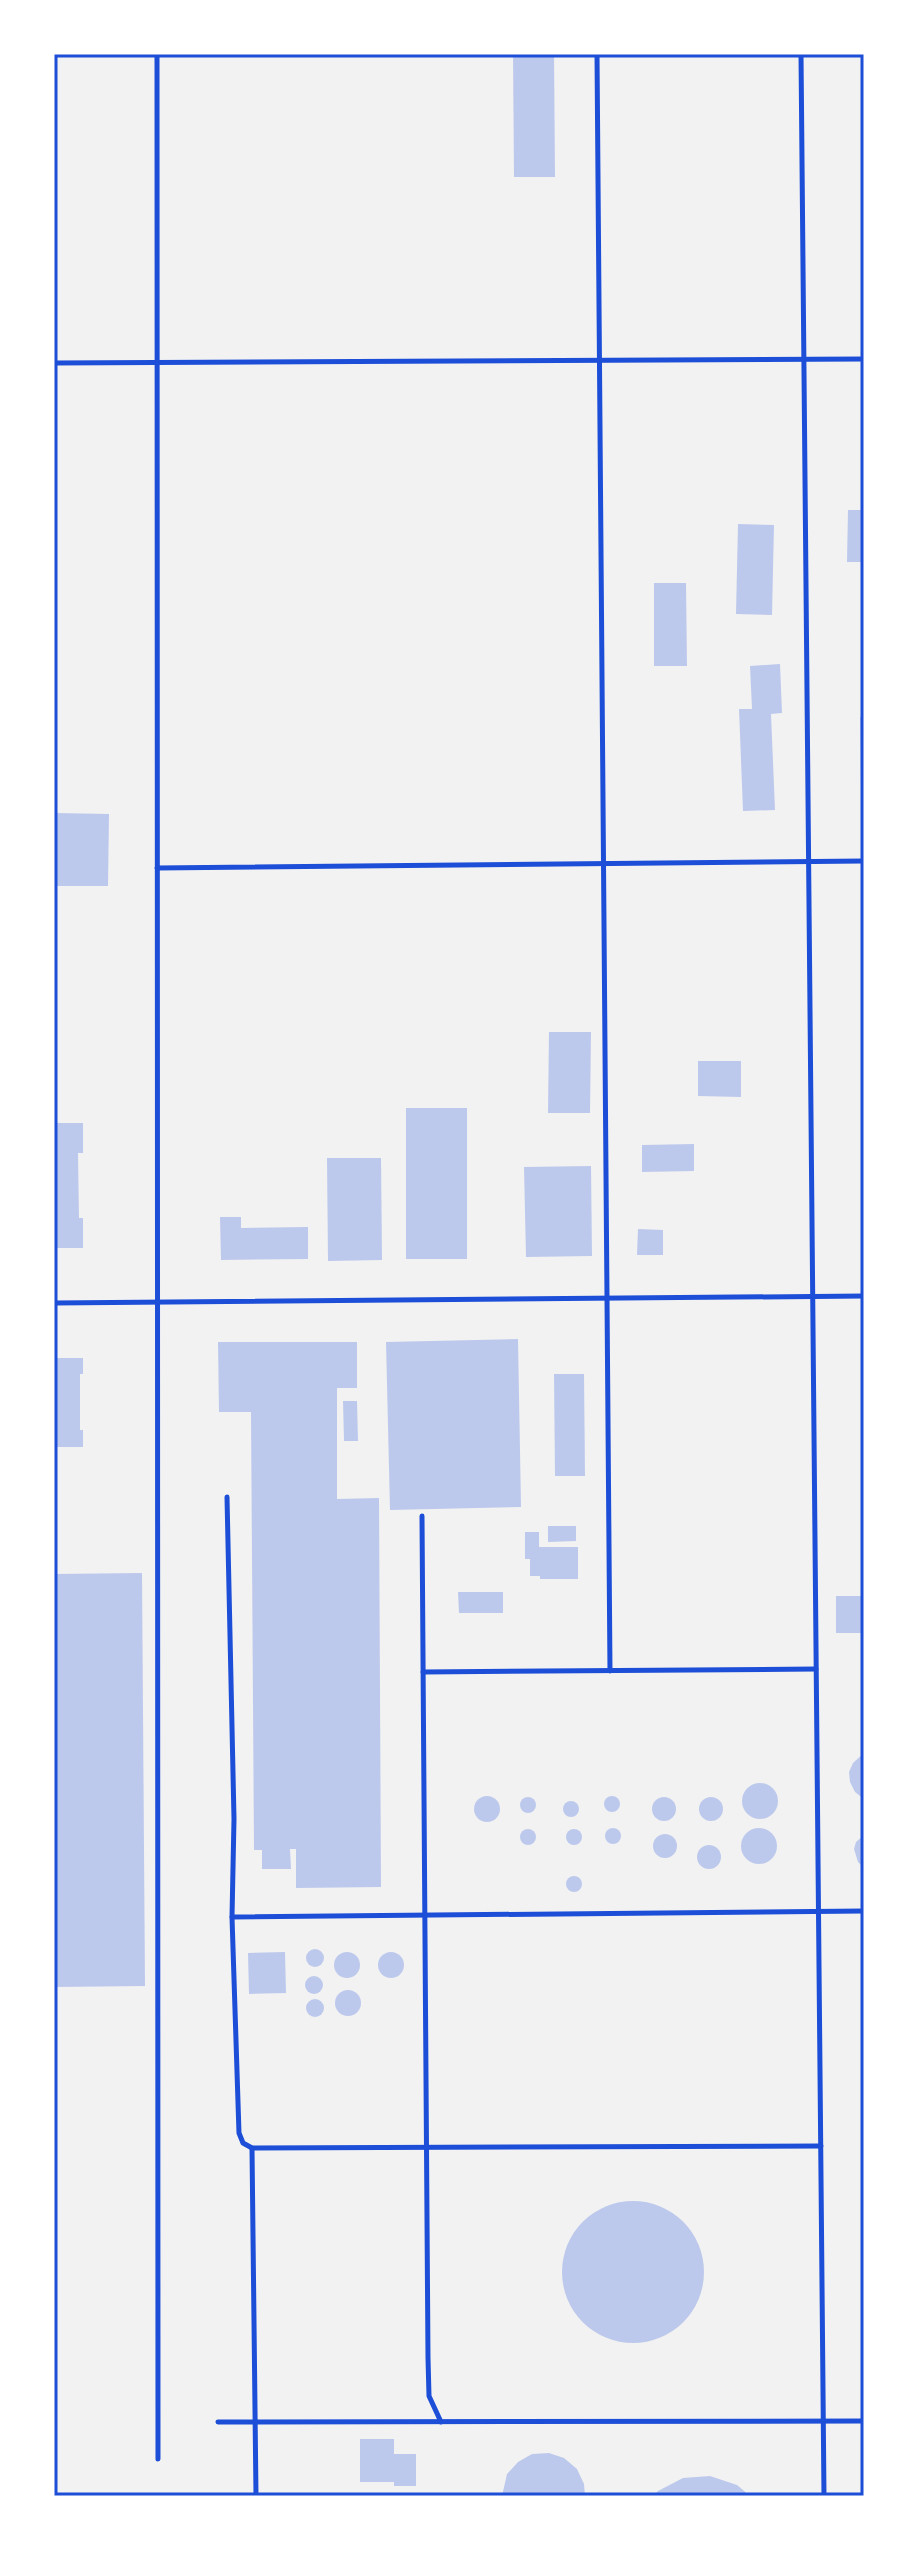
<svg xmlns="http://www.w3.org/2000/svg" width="918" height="2550" viewBox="0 0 918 2550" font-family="Figtree,sans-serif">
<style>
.building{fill:#bdc9ec}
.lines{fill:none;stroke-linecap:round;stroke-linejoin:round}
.service{stroke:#1d4ed8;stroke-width:5}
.neatline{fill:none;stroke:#1d4ed8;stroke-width:3}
</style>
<rect width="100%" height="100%" fill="#f2f2f2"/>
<g class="building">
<path d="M513 54H554L555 177H514Z"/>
<path d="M848 510H864V562H847Z"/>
<path d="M738 524 774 525 772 615 736 614Z"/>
<path d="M654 583H686L687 666H654Z"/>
<path d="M780 664 782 713 771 714 775 810 743 811 739 709H752L750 666Z"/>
<path d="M860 717H864V786H861Z"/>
<path d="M54 813 109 814 108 886H54Z"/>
<path d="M549 1032H591L590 1113H548Z"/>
<path d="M698 1061H741V1097L698 1096Z"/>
<rect x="406" y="1108" width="61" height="151"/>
<path d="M54 1123H83V1153H78L79 1218H83V1248H54Z"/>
<path d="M694 1144V1171L642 1172V1145Z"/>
<path d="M327 1158H381L382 1260 328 1261Z"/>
<path d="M591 1166 592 1256 526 1257 524 1167Z"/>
<path d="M220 1217H241V1228L308 1227V1259L221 1260Z"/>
<path d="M638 1229 663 1230V1255H637Z"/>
<path d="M518 1339 521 1507 390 1510 386 1342Z"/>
<path d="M218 1342H357V1388H337V1499L379 1498 381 1887 296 1888V1849H290L291 1869H262V1850H254L251 1412H219Z"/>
<path d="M54 1358H83V1374H80V1430H83V1447H54Z"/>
<path d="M554 1374H584L585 1476H555Z"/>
<path d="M343 1401H357L358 1441H344Z"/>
<path d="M548 1526H576V1541L548 1542Z"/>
<path d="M525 1532H539V1547H578V1579H540V1576H530V1559H525Z"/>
<path d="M142 1573 145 1986 54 1987V1574Z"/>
<path d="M458 1592H503V1613H459Z"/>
<rect x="836" y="1596" width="28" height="37"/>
<path d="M864 1753V1799L855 1792 850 1782 849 1772 853 1763Z"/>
<circle cx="760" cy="1801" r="18"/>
<circle cx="487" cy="1809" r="13"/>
<circle cx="612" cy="1804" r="8"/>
<circle cx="528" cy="1805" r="8"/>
<circle cx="664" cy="1809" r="12"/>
<circle cx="711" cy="1809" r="12"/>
<circle cx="571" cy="1809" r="8"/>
<circle cx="759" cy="1846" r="18"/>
<circle cx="613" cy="1836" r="8"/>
<circle cx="528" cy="1837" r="8"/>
<circle cx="574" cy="1837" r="8"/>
<circle cx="665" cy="1846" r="12"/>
<path d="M864 1835V1868L858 1862 854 1849 856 1842Z"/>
<circle cx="709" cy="1857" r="12"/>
<circle cx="574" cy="1884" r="8"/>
<circle cx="315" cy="1958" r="9"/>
<path d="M285 1952 286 1993 249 1994 248 1953Z"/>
<circle cx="347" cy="1965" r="13"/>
<circle cx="391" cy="1965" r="13"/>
<circle cx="314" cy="1985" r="9"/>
<circle cx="348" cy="2003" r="13"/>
<circle cx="315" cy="2008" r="9"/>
<circle cx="633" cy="2272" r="71"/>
<path d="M360 2439H394V2454H416V2486H394V2482H360Z"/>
<path d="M549 2453 564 2458 577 2469 584 2484 585 2496H502L507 2474 518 2462 532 2454Z"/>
<path d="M710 2476 737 2485 750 2496H653L658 2491 683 2478Z"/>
</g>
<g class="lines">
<g class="service">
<path d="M157 54 158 2459"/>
<path d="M597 54 610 1671"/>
<path d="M801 54 824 2496"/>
<path d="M54 363 864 359"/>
<path d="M157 868 864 861"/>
<path d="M54 1303 864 1296"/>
<path d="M227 1497 234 1819 232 1917 239 2133 243 2143 252 2148 821 2146"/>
<path d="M422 1516 428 2358 429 2396 441 2422"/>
<path d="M423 1672 816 1669"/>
<path d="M232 1917 864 1911"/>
<path d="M252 2148 256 2496"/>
<path d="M218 2422 864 2421"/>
</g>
</g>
<rect width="918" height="2550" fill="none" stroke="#ffffff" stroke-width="112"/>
<rect x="56" y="56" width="806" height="2438" class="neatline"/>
</svg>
